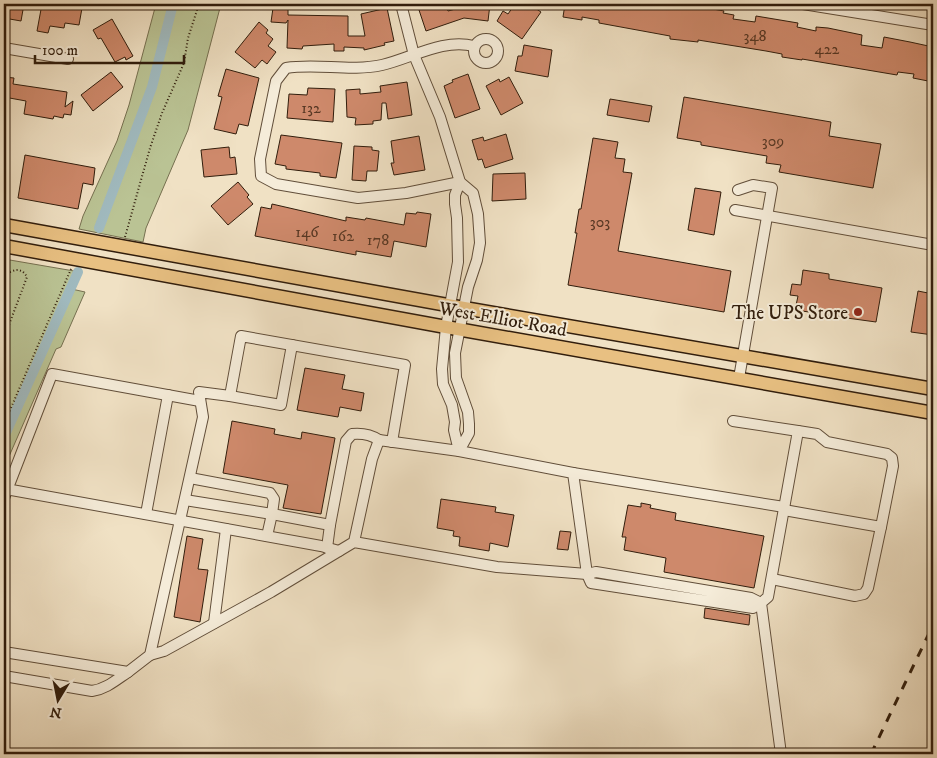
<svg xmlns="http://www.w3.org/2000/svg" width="937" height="758" viewBox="0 0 937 758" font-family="'IM FELL DW Pica',serif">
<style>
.green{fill:#bac394;stroke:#767050}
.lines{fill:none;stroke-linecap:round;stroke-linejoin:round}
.canal{stroke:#a0babf;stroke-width:10}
.building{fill:#ce896b;stroke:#311d0c}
.minor-casing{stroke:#614e3a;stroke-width:12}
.major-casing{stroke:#311d0c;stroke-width:15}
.path{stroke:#311d0c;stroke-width:2;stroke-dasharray:1 2.5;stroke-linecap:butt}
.minor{stroke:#f5ecd9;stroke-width:10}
.major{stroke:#e8c082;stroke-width:12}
.rail{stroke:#311d0c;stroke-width:3;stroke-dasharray:9 9;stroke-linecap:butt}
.poi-dot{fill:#8f2418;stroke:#f5ecd9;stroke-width:2}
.labels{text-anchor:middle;stroke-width:4;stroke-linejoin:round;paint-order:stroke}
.number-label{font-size:16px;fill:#583824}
.poi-label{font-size:19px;fill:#311d0c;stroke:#f5ecd9;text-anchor:end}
.street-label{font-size:19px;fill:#311d0c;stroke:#f5ecd9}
</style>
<rect width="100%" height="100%" fill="#f0e1c4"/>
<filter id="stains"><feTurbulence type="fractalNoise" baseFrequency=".004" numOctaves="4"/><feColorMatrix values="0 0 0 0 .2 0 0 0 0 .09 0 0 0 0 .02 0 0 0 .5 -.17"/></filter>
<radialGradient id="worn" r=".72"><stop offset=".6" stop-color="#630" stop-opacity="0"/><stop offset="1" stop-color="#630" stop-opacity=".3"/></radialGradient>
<g class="green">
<path d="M156 4H221L188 130 146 228 143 242 79 229 83 216 117 141 129 105Z"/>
<path d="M4 259 74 271 67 288 85 292 61 347 56 349 7 461 8 464 4 473Z"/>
</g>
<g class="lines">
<g class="canal">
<path d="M99 228 152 87 173 4"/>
<path d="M4 437 78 272"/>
</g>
</g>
<g class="building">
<path d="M4 4H24L21 21 4 18Z"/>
<path d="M42 4H75V7L82 8 79 25 65 23 64 28 50 26 48 33 37 31Z"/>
<path d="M417 4H445L448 11 463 7V4H490L488 21 464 18 426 31Z"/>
<path d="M515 4H529L541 12 522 39 497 21 503 11 508 14Z"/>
<path d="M565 4H685L724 11 723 13 734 15 733 19 755 22 756 16 798 23 797 27 816 31V27L828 28 862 35 861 45 882 48 884 37 910 42 933 47V82L913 78 914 74 898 72 897 75 802 59V60L782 57V54L766 51 698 40V42L670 39V36L599 23V20L582 17V20L563 17Z"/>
<path d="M273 8 288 9V15L348 16V36H365L361 14 387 8 394 41 384 43 385 45 364 50V48L344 47V51H334V44L303 46 302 49 287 48 288 20 286 23 271 22Z"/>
<path d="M112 19 133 56 126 60 125 57 115 62 101 38 98 39 93 30Z"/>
<path d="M259 22 268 30 266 33 273 39 268 46 276 52 267 64 262 60 255 68 235 52Z"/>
<path d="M524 45 552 50 548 77 515 71 518 56H522Z"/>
<path d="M226 69 259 78 248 126 239 124 236 134 214 129 222 97 218 96Z"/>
<path d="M111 72 123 87 93 111 81 95Z"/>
<path d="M468 74 480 109 455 118 444 86 453 82 452 80Z"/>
<path d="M4 77 14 78 13 84 67 92 65 107 73 101 71 115 64 114 63 118 54 116 53 119 24 114 26 101 4 97Z"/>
<path d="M509 77 523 103 501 115 486 86 499 79 500 82Z"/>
<path d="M407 82 412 115 388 119 386 103H382L381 120 373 121V124L355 125 356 118 347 117 346 90 360 89V94L381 92 380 86Z"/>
<path d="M308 88 335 89 333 122 287 118 289 94 307 95Z"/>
<path d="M684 97 831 122 829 136 881 144 873 188 779 172 781 165 766 163 767 156 701 145V142L677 138Z"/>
<path d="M610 99 652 106 649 122 607 115Z"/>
<path d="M506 134 513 159 485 168 482 159 478 160 472 140 483 137 484 141Z"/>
<path d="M281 135 342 143 336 178 320 176V173L286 169V166L275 164Z"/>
<path d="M419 136 425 170 394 175 391 163H394L391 141Z"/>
<path d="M593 138 618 142 615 158 625 159 623 172 632 173 618 251 731 271 724 312 568 285 577 233H575L579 209H581Z"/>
<path d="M354 146 372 147V150L379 151 377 171H367L366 181 352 180Z"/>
<path d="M229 147 230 158 235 157 237 174 204 177 201 150Z"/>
<path d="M25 155 95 168 93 185 83 183 78 209 18 198Z"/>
<path d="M525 173 526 199 492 201 493 174Z"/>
<path d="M238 182 249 195 247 197 253 204 228 225 211 206Z"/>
<path d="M695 188 721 192 714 235 688 230Z"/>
<path d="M272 204 346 221V217L365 220 366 218 404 225 406 213 416 214 417 212 431 214 426 247 394 241 391 257 356 251V255L255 236 261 207 271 209Z"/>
<path d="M803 270 829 274V279L882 288 876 322 825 315V312L809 310V312L795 310 798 296 790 295 792 284 801 285Z"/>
<path d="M918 291 933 294V335L911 332Z"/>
<path d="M305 368 345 375 342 389 364 393 361 411 340 407 338 417 297 410Z"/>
<path d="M232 421 275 429 274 434 301 439 302 432 335 438 321 514 283 508 288 485 223 473Z"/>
<path d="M441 499 496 507 495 512 514 515 508 547 490 543 489 551 459 546 460 537 453 536 454 531 437 528Z"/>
<path d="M641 503 651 505 650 508 676 513 675 520 764 536 754 588 664 572 666 558 624 550 626 537H622L628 505 641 507Z"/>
<path d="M560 531 571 532 568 550 557 549Z"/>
<path d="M187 536 203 539 198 569 208 570 200 622 174 617Z"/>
<path d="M705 608 750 615 749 625 704 618Z"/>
</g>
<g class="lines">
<g class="minor-casing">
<g id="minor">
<path d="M401 4 414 55 440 117 460 182 473 193 478 214 480 243 477 260 468 287 455 353 456 378 468 412 469 424V433L459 451 454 430 455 422 452 405 443 384 442 369 446 327 458 262 457 218 455 204V195L460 182"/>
<path d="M803 4 933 25"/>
<circle cx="486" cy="51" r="12"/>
<path d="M4 48 68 59"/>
<path d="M460 182 406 193 358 198 276 184 261 176 260 159 276 81 286 68C318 63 350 72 382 65 412 58 443 38 474 46"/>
<path d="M738 190 753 185 772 188 739 378"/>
<path d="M735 210 933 245"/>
<path d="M230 396 281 405 292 345"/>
<path d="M733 421 798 431 768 597 761 603 781 754"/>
<path d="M573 473 784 507"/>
<path d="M190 478 270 493 274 499 272 514 330 525 327 548"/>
<path d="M6 489 321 546 339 551"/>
<path d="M4 498 52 374 200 401"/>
<path d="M185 500 272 514 267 536"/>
<path d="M784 510 881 527 893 466 892 458 887 454 827 442 817 434 798 431"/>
<path d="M146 514 168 395"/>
<path d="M330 525 346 441 352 434C362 433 370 434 379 440"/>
<path d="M596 572 751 598 761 603 753 608 591 583 587 574Z"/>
<path d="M772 579 855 596 864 594 868 588 881 527"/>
<path d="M214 623 226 529"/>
<path d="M4 652 128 672 150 655 203 417 199 392 230 396 241 336 405 365 392 442"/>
<path d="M150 655 164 651 271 592 354 542 497 567 587 574 573 473 459 451 379 440 372 459 354 542"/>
<path d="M4 676 92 691C106 689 116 680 128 672"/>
</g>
</g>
<g class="major-casing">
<g id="major">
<path d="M4 225 464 308 933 389"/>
<path d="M4 246 446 327 933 413"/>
</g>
</g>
<g class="path">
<path d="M125 237 150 148 162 113 184 63 188 38 199 4"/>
<path d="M4 276C12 270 21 266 27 277L4 338"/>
<path d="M4 424 71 269"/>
</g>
<use href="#minor" class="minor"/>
<use href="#major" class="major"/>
<path class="rail" d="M871 754 933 625"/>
</g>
<circle class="poi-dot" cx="858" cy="312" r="5"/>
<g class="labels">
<g class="number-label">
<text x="755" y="41">348</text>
<text x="827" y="54">422</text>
<text x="311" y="113">132</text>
<text x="773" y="146">309</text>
<text x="600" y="227">303</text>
<text x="307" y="237">146</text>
<text x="343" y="241">162</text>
<text x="378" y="245">178</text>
</g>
<g class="poi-label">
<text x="848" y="319">The UPS Store</text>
</g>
<g class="street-label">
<text transform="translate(503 318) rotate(10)" y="7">West Elliot Road</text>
</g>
</g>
<rect width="937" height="758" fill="none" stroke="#f0e1c4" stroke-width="20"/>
<rect x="5" y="5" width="927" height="748" fill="none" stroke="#311d0c" stroke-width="2.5"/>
<rect x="10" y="10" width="917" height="738" fill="none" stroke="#311d0c"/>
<g transform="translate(58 700) rotate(190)" stroke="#f5ecd9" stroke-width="4" paint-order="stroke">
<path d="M0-4L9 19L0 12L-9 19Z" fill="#311d0c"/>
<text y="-8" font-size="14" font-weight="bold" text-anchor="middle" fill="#311d0c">N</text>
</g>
<path d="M35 55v8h149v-8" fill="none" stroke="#311d0c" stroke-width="2.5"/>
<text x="42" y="55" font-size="15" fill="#311d0c" stroke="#f5ecd9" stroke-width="4" paint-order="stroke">100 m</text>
<rect width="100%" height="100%" filter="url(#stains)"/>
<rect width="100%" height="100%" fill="url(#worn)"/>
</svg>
